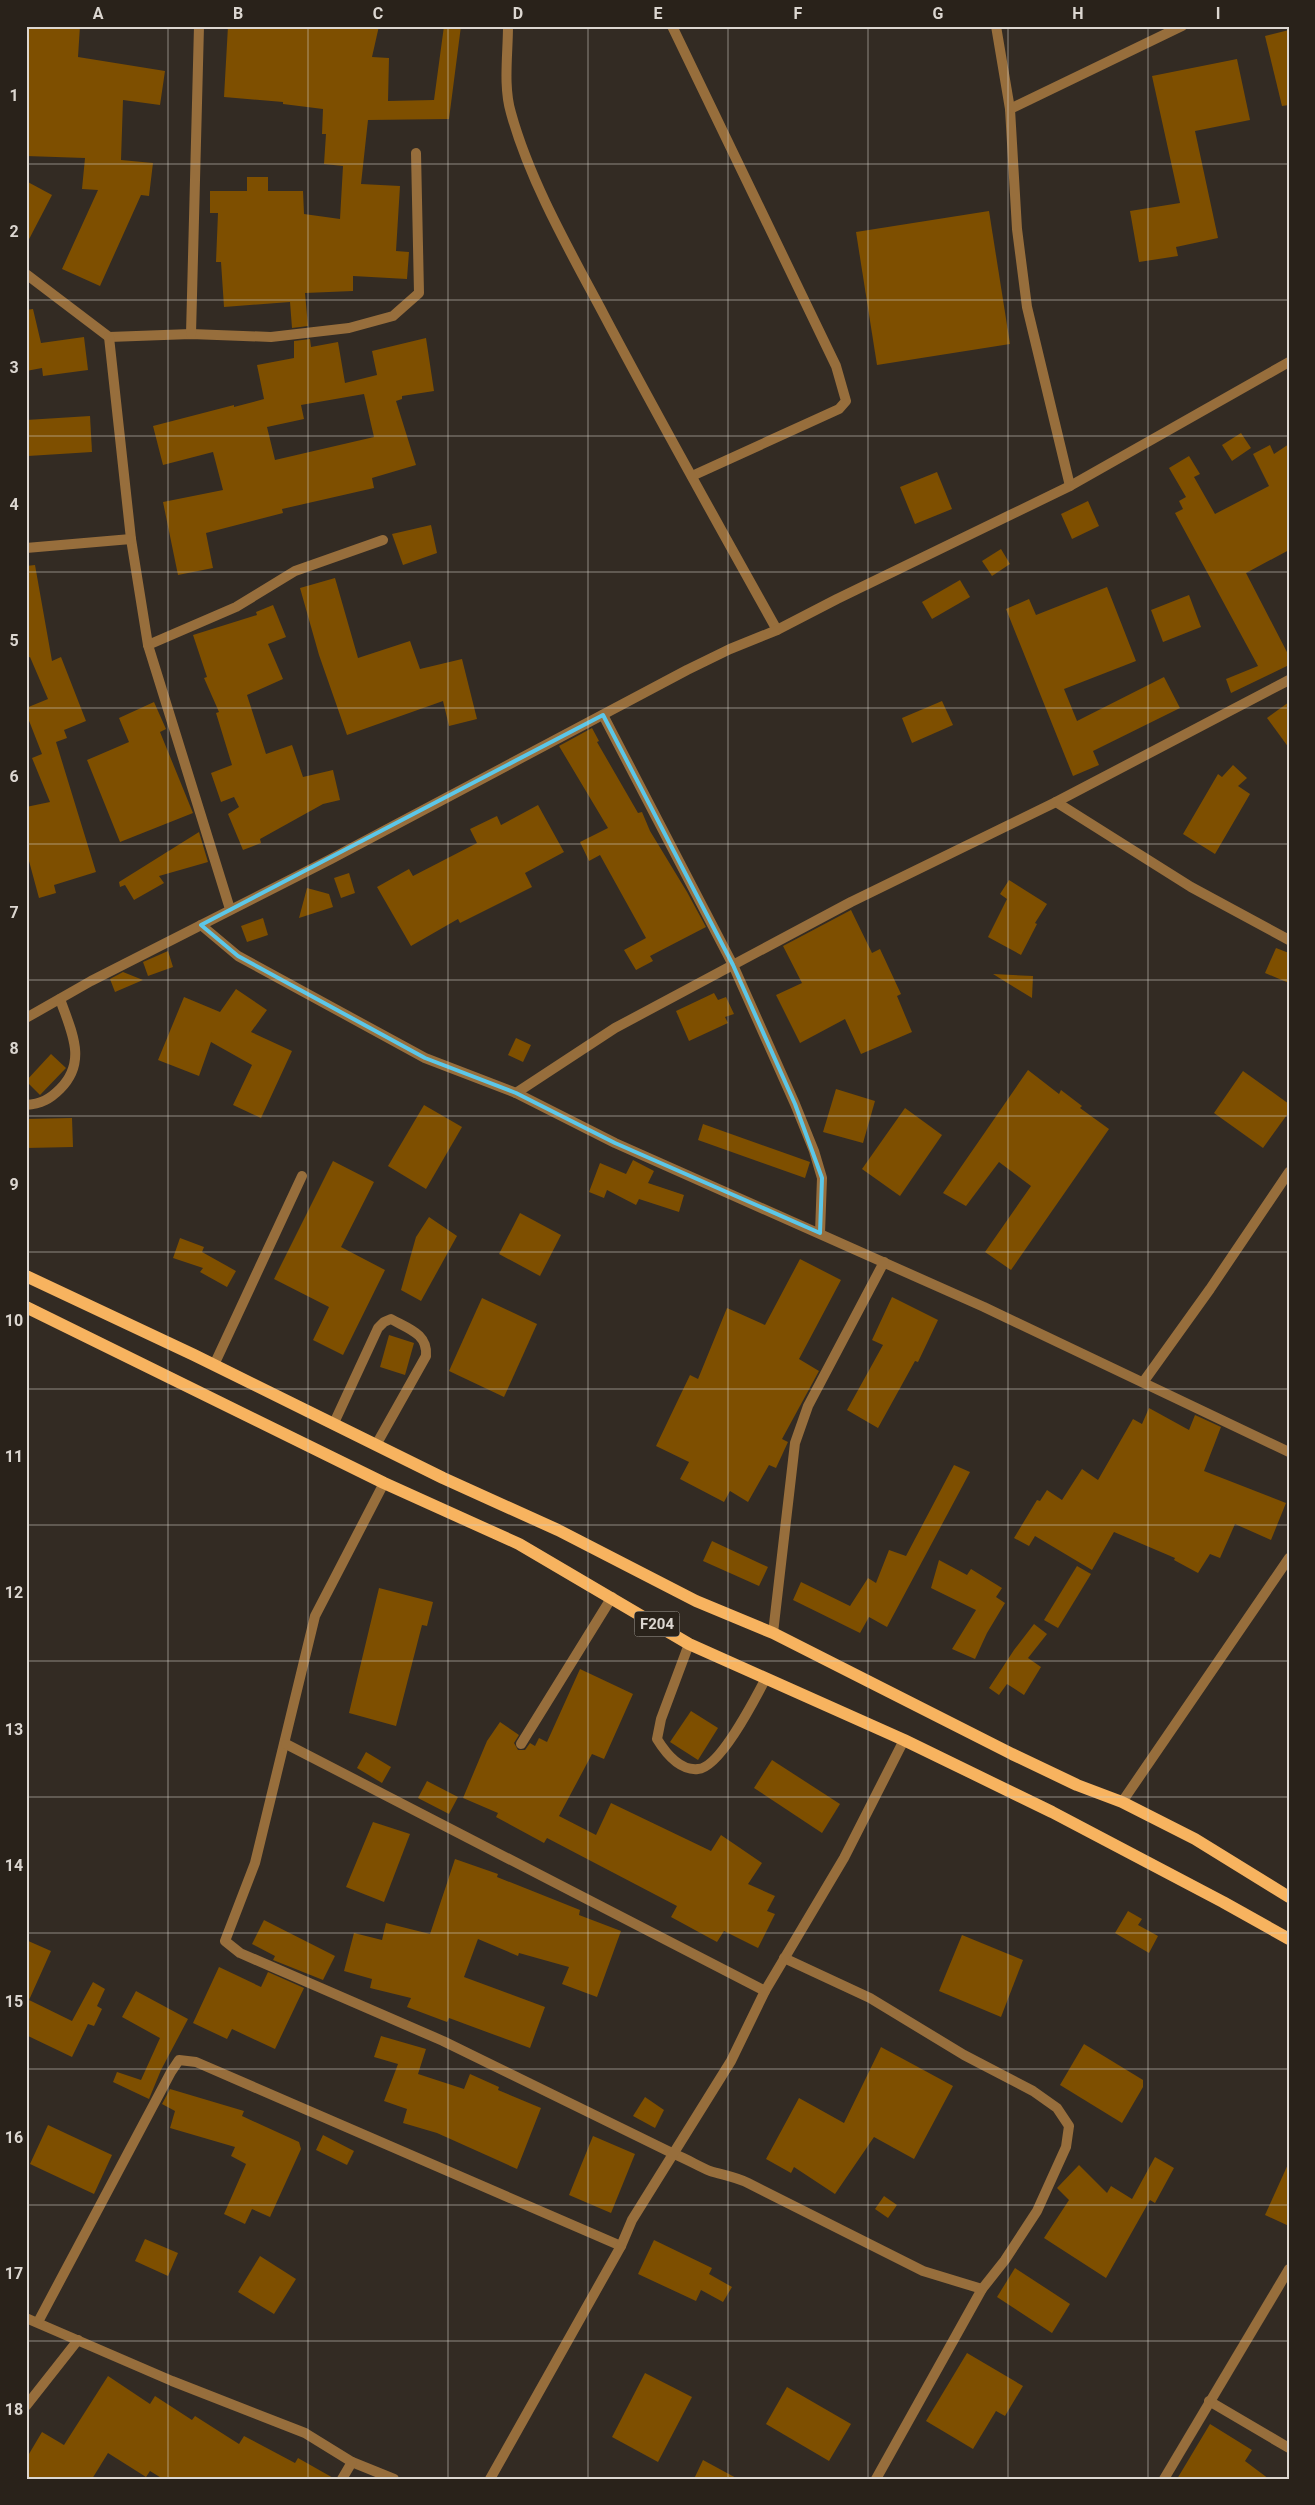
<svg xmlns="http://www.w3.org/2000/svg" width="1315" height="2505" viewBox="0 0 1315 2505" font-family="Roboto,sans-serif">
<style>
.building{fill:#7e4f00;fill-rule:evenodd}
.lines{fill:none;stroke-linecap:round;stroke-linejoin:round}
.service{stroke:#976e3c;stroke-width:10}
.minor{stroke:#976e3c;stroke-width:10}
.tertiary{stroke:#976e3c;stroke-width:10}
.primary{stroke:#f7b35f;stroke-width:12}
.marked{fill:none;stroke:#5cc7e8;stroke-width:4;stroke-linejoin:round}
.grid{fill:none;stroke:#dcd7d1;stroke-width:1;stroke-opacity:0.55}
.labels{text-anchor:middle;stroke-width:4;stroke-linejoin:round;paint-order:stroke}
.shield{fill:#29221a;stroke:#a6a19a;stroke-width:1}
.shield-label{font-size:15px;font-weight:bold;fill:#dcd7d1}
.neatline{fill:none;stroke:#dcd7d1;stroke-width:2}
.grid-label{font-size:16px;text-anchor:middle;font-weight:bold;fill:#dcd7d1}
</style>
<rect width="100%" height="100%" fill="#332b23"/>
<g class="building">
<path d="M26 26H80L78 57 165 71 160 105 123 100 121 160 153 163 149 196 141 195 100 286 62 269 98 190 82 189 85 158 26 156Z"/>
<path d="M228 26H379L372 57 389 58 388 101 434 100 444 26H461L449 119 368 120 361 184 400 186 396 251 409 252 407 279 353 276V291L305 293 308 326 292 328 290 302 224 307 221 262H216L218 213H210V191H247V177H268V191H303L304 214 340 219 343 166 324 164 326 134H322L323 109 283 104V102L224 97Z"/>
<path d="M1289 30V105L1282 106 1265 36Z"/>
<path d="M1237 59 1250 120 1195 131 1218 238 1176 247 1178 256 1139 262 1130 211 1180 203 1152 76Z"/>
<path d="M26 181 52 195 26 245Z"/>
<path d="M989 211 1010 344 877 365 856 232Z"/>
<path d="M33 309 41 343 84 337 88 370 43 376 42 368 26 371V310Z"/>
<path d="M426 338 434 391 402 396V399L396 401 416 465 372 478 374 488 282 509 283 513 206 533 213 568 178 575 163 502 223 490 213 452 163 465 153 426 234 405V407L264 399 257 365 294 358V341L310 339 311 347 338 342 345 383 377 375 372 351ZM364 394 374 437 275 460 267 427 304 419 301 405Z"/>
<path d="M90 416 92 452 28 456 26 420Z"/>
<path d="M1241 433 1251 448 1232 461 1222 445Z"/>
<path d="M1289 444V550L1246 573 1289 656V665L1231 693 1226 679 1258 666 1175 513 1183 509 1179 501 1186 497 1169 468 1189 456 1200 474 1194 477 1215 514 1269 486 1253 454 1270 445 1274 454Z"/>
<path d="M937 472 952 509 915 524 900 487Z"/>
<path d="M1088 501 1099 526 1072 539 1061 514Z"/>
<path d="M431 525 437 553 403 565 392 534Z"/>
<path d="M1001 549 1010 564 992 576 982 561Z"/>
<path d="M35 565 52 661 61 657 86 721 64 730 67 738 56 742 96 872 54 885 56 893 39 898 26 850V807L50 802 32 758 42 754 26 713V708L48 699 30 657 26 658V566Z"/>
<path d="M335 578 358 658 410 641 420 669 462 659 477 719 449 726 443 701 347 735 319 655 300 588Z"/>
<path d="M960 580 970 597 932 619 922 602Z"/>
<path d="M1107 587 1136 661 1064 689 1077 721 1164 677 1180 708 1093 751 1099 765 1073 776 1006 609 1029 599 1036 615Z"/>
<path d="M1189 595 1201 627 1163 642 1151 610Z"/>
<path d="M273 605 286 637 268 644 283 679 247 695 266 754 292 745 303 777 333 770 340 800 323 804 260 839 261 843 243 850 228 814 239 807 234 797 221 802 211 773 232 765 216 713 219 712 204 678 207 677 193 635 257 615 256 612Z"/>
<path d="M942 701 953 725 912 743 902 718Z"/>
<path d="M154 702 166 729 160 732 193 813 120 842 87 760 129 742 119 718Z"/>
<path d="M1289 702V748L1267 718Z"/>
<path d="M592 728 599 741 597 742 638 813 642 812 650 831 687 892 706 927 650 956 653 961 636 970 624 950 646 938 600 855 589 861 580 842 608 828 559 746Z"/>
<path d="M1233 765 1247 778 1238 786 1250 794 1215 854 1183 834 1218 774 1222 777Z"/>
<path d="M538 805 564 852 525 873 532 887 460 923 458 919 411 946 377 887 409 869 413 876 477 843 470 829 497 816 501 825Z"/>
<path d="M199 832 208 862 159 876 164 883 134 900 125 885 120 887 119 882Z"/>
<path d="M349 873 355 893 341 898 334 878Z"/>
<path d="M1009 880 1047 904 1035 923 1037 924 1021 955 988 937 1007 899 1000 894Z"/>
<path d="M307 888 329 894 333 907 299 918Z"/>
<path d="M851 910 872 953 880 949 901 994 897 996 912 1032 861 1054 845 1019 800 1043 776 995 802 983 783 946Z"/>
<path d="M263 918 268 935 247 942 241 926Z"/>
<path d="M1276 948 1289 953V983L1265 973Z"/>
<path d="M168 951 173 967 148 976 143 962Z"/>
<path d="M123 972 143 980 115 992 110 979Z"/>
<path d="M993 974 1033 976 1032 998Z"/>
<path d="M236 989 267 1010 251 1032 292 1051 261 1118 233 1105 252 1065 211 1042 199 1076 158 1060 184 997 220 1012Z"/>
<path d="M714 993 718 1000 726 997 734 1014 725 1017 728 1023 689 1041 676 1011Z"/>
<path d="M516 1038 531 1045 523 1062 508 1055Z"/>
<path d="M51 1054 66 1068 40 1095 26 1081Z"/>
<path d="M1028 1070 1059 1094 1061 1090 1082 1106 1080 1108 1109 1129 1011 1270 985 1252 1031 1186 999 1162 966 1206 943 1193Z"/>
<path d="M1243 1071 1289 1104V1112L1263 1148 1214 1113Z"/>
<path d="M836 1089 875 1101 863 1143 823 1132Z"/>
<path d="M424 1105 462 1127 426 1189 388 1166Z"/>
<path d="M905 1108 942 1135 900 1196 862 1169Z"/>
<path d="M72 1118 73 1147 26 1148V1119Z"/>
<path d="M703 1124 810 1162 805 1178 698 1140Z"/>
<path d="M633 1160 654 1171 648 1183 684 1195 679 1212 639 1199 636 1205 607 1190 604 1198 589 1192 600 1163 626 1174Z"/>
<path d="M333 1161 374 1182 341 1247 385 1270 343 1355 313 1340 329 1307 274 1279Z"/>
<path d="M520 1213 561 1235 540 1276 499 1254Z"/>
<path d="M429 1217 457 1236 421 1301 401 1290 416 1237Z"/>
<path d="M180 1238 204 1247 202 1252 236 1271 227 1287 200 1272 203 1268 173 1258Z"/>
<path d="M800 1259 841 1280 799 1359 819 1371 782 1439 788 1442 776 1468 769 1465 748 1502 730 1491 724 1502 680 1479 689 1462 656 1446 690 1375 698 1379 727 1308 765 1325Z"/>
<path d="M892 1297 938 1320 918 1362 915 1361 878 1428 847 1410 883 1345 872 1340Z"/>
<path d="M482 1298 537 1324 504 1397 449 1371Z"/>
<path d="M389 1335 414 1343 405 1375 380 1367Z"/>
<path d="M1149 1408 1189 1430 1195 1415 1221 1427 1204 1471 1286 1503 1271 1540 1235 1524 1220 1558 1210 1554 1198 1573 1174 1560 1175 1558 1114 1532 1092 1570 1035 1536 1029 1546 1014 1538 1037 1500 1040 1501 1047 1490 1062 1500 1082 1469 1098 1480 1133 1419 1142 1424Z"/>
<path d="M954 1465 970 1472 887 1627 869 1617 860 1633 793 1600 801 1582 850 1606 868 1578 876 1583 889 1550 906 1556Z"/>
<path d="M712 1541 768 1567 759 1586 703 1561Z"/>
<path d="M939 1560 967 1575 971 1569 1002 1588 996 1597 1005 1603 987 1633 975 1659 952 1649 976 1610 931 1588Z"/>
<path d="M1077 1566 1091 1574 1058 1628 1044 1620Z"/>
<path d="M379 1588 433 1602 427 1626 422 1625 396 1726 349 1713Z"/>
<path d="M1034 1624 1047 1634 1028 1658 1041 1667 1024 1695 1007 1684 999 1695 989 1688 1014 1650Z"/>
<path d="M580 1669 633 1694 604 1759 592 1754 559 1816 596 1835 611 1803 711 1851 721 1835 762 1863 748 1884 775 1896 767 1911 775 1914 758 1948 724 1931 717 1942 671 1917 677 1906 547 1838 544 1843 496 1817 498 1813 463 1798 487 1741 500 1722 519 1735 514 1743 518 1750H525L530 1743 535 1746 539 1738 547 1742Z"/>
<path d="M691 1711 718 1728 698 1760 670 1742Z"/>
<path d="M366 1752 391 1767 382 1783 357 1768Z"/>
<path d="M772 1760 840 1804 822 1833 754 1788Z"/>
<path d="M427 1781 458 1797 449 1814 418 1798Z"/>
<path d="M373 1822 410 1834 384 1902 346 1887Z"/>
<path d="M455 1859 498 1874 497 1877 580 1910 579 1915 621 1931 597 1997 562 1984 569 1967 519 1953 518 1956 478 1939 464 1977 545 2007 530 2048 449 2018 447 2022 407 2007 411 1998 370 1988 372 1979 344 1971 354 1933 382 1940 386 1923 430 1934Z"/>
<path d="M1128 1911 1142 1919 1138 1925 1158 1936 1149 1953 1115 1933Z"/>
<path d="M264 1920 335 1956 323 1980 273 1960 275 1956 252 1944Z"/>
<path d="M962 1935 1023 1960 1001 2017 939 1991Z"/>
<path d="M26 1940 51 1951 29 2000 72 2021 93 1982 105 1989 97 2006 102 2009 94 2026 88 2024 72 2057 26 2035Z"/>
<path d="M219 1967 261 1987 268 1972 304 1988 275 2049 232 2029 227 2039 193 2023Z"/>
<path d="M136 1991 188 2019 161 2070 149 2099 113 2082 117 2072 141 2080 160 2038 122 2017Z"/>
<path d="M381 2036 426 2049 418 2074 464 2089 470 2074 499 2087 498 2090 541 2108 517 2169 437 2133 403 2123 407 2109 384 2101 398 2064 374 2057Z"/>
<path d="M1084 2044 1143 2080V2087L1122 2123 1060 2085Z"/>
<path d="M881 2047 953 2086 914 2159 874 2137 835 2194 794 2167 791 2173 766 2159 799 2098 844 2123Z"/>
<path d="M170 2089 244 2111 242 2116 299 2142 301 2149 270 2217 252 2209 245 2224 224 2214 246 2164 231 2156 235 2147 170 2128 175 2111 162 2104Z"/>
<path d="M645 2097 664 2110 655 2128 633 2116Z"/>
<path d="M48 2125 112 2155 94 2194 30 2164Z"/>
<path d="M323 2135 354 2151 347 2165 316 2150Z"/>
<path d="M593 2136 635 2154 611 2213 569 2195Z"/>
<path d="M1155 2157 1174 2168 1155 2203 1150 2200 1106 2278 1044 2238 1069 2200 1057 2188 1079 2165 1107 2193 1111 2186 1132 2199Z"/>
<path d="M1289 2162V2226L1265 2215Z"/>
<path d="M884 2196 897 2205 888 2218 875 2209Z"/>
<path d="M145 2239 178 2253 168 2276 135 2261Z"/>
<path d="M654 2240 712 2268 709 2274 732 2287 723 2302 701 2290 696 2301 638 2274Z"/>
<path d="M260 2256 296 2279 274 2314 238 2292Z"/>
<path d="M1015 2268 1070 2304 1052 2333 997 2297Z"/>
<path d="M967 2353 1023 2386 1005 2416 996 2411 973 2449 926 2421Z"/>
<path d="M645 2373 692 2397 658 2462 612 2437Z"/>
<path d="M108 2376 150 2404 155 2396 192 2420 195 2416 239 2444 244 2436 295 2463 298 2458 335 2479H163L150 2471 146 2477 108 2453 92 2479H26V2459L42 2432 64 2445Z"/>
<path d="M787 2387 851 2424 829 2461 766 2424Z"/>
<path d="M1210 2424 1252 2450 1245 2461 1269 2479H1177Z"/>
<path d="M703 2460 738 2479H694Z"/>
</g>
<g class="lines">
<g class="service">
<path d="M672 26 836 366 846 401 839 409 692 476"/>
<path d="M26 1105C41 1104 50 1099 60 1089 88 1061 71 1031 60 999"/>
<path d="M214 1365 302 1176"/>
<path d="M334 1423 378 1328 384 1322 391 1319C409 1329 428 1334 426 1356L376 1445"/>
<path d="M689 1644 661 1719 657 1739C665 1752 679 1771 698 1769 720 1768 756 1697 766 1678"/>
<path d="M521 1744 612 1597"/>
</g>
<g class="minor">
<path d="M508 26C508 54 503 86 511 113 530 182 571 253 604 315 660 421 719 526 777 630"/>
<path d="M996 26 1010 109 1017 229 1027 307 1070 486"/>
<path d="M1010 109 1182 26"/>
<path d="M26 274 109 337 191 334 271 337 349 328 393 316 419 293 416 153"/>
<path d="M191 334 199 26"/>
<path d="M109 337 131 539 148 645 230 909"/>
<path d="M26 548 131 539"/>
<path d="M148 645 236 607 295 571 383 540"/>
<path d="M603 715 733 965 795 1104 814 1151 822 1178 820 1233"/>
<path d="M1056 802 1191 887 1289 940"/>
<path d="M201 925 238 956 425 1058 516 1093 615 1143 984 1307 1289 1452"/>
<path d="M516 1093 615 1028 851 902 1056 802 1289 680"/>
<path d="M1144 1381 1210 1289 1289 1172"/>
<path d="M384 1483 315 1616 255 1863 225 1941 240 1953 443 2041 674 2154C687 2159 698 2166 710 2171 723 2175 736 2177 748 2183L923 2271 982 2289"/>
<path d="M773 1633 795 1443 808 1406 884 1262"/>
<path d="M286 1744 765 1991"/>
<path d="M1122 1802 1289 1558"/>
<path d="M784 1958 870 1998 964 2055 1033 2091 1057 2108 1069 2126 1066 2147 1037 2211 1005 2260 982 2289 876 2479"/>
<path d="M26 2318 172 2381 305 2433 352 2462 394 2479"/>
<path d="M38 2322 171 2072 179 2060 196 2062 621 2246"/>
<path d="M1209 2401 1289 2448"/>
<path d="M26 2406 78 2340"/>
<path d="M342 2479 352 2462"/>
<path d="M490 2479 621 2246 632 2220 731 2061 765 1991 844 1858 904 1740"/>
<path d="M1164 2479 1289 2269"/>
</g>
<path class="tertiary" d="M26 1018 91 981 331 859 687 670 730 649 777 630 837 599 1070 486 1289 362"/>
<g class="primary">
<path d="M26 1276 194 1355 443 1478 558 1530 696 1601 773 1633 1012 1754 1077 1785 1122 1802 1195 1839 1289 1897"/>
<path d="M26 1307 384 1483 519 1544 689 1644 904 1740 1052 1812 1223 1902 1289 1939"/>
</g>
</g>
<path class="marked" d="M603 715 733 965 795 1104 822 1178 820 1233 615 1143 516 1093 425 1058 238 956 201 925Z"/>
<path class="grid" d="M168 26V2479M308 26V2479M448 26V2479M588 26V2479M728 26V2479M868 26V2479M1008 26V2479M1148 26V2479M26 164H1289M26 300H1289M26 436H1289M26 572H1289M26 708H1289M26 844H1289M26 980H1289M26 1116H1289M26 1252H1289M26 1389H1289M26 1525H1289M26 1661H1289M26 1797H1289M26 1933H1289M26 2069H1289M26 2205H1289M26 2341H1289"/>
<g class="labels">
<rect class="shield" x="634.5" y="1611.5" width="45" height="25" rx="4"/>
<g class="shield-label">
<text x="657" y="1629">F204</text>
</g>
</g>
<rect width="1315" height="2505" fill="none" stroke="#29221a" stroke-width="55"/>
<rect x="28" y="28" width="1260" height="2450" class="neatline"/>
<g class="grid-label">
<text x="98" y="19">A</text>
<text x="238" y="19">B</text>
<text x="378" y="19">C</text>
<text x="518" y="19">D</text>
<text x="658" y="19">E</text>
<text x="798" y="19">F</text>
<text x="938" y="19">G</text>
<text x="1078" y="19">H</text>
<text x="1218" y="19">I</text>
<text x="14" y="101">1</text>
<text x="14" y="237">2</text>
<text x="14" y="373">3</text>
<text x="14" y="510">4</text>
<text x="14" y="646">5</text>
<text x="14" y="782">6</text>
<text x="14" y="918">7</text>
<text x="14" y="1054">8</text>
<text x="14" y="1190">9</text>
<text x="14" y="1326">10</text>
<text x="14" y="1462">11</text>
<text x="14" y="1598">12</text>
<text x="14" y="1735">13</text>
<text x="14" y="1871">14</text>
<text x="14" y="2007">15</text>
<text x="14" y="2143">16</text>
<text x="14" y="2279">17</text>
<text x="14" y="2415">18</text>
</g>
</svg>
